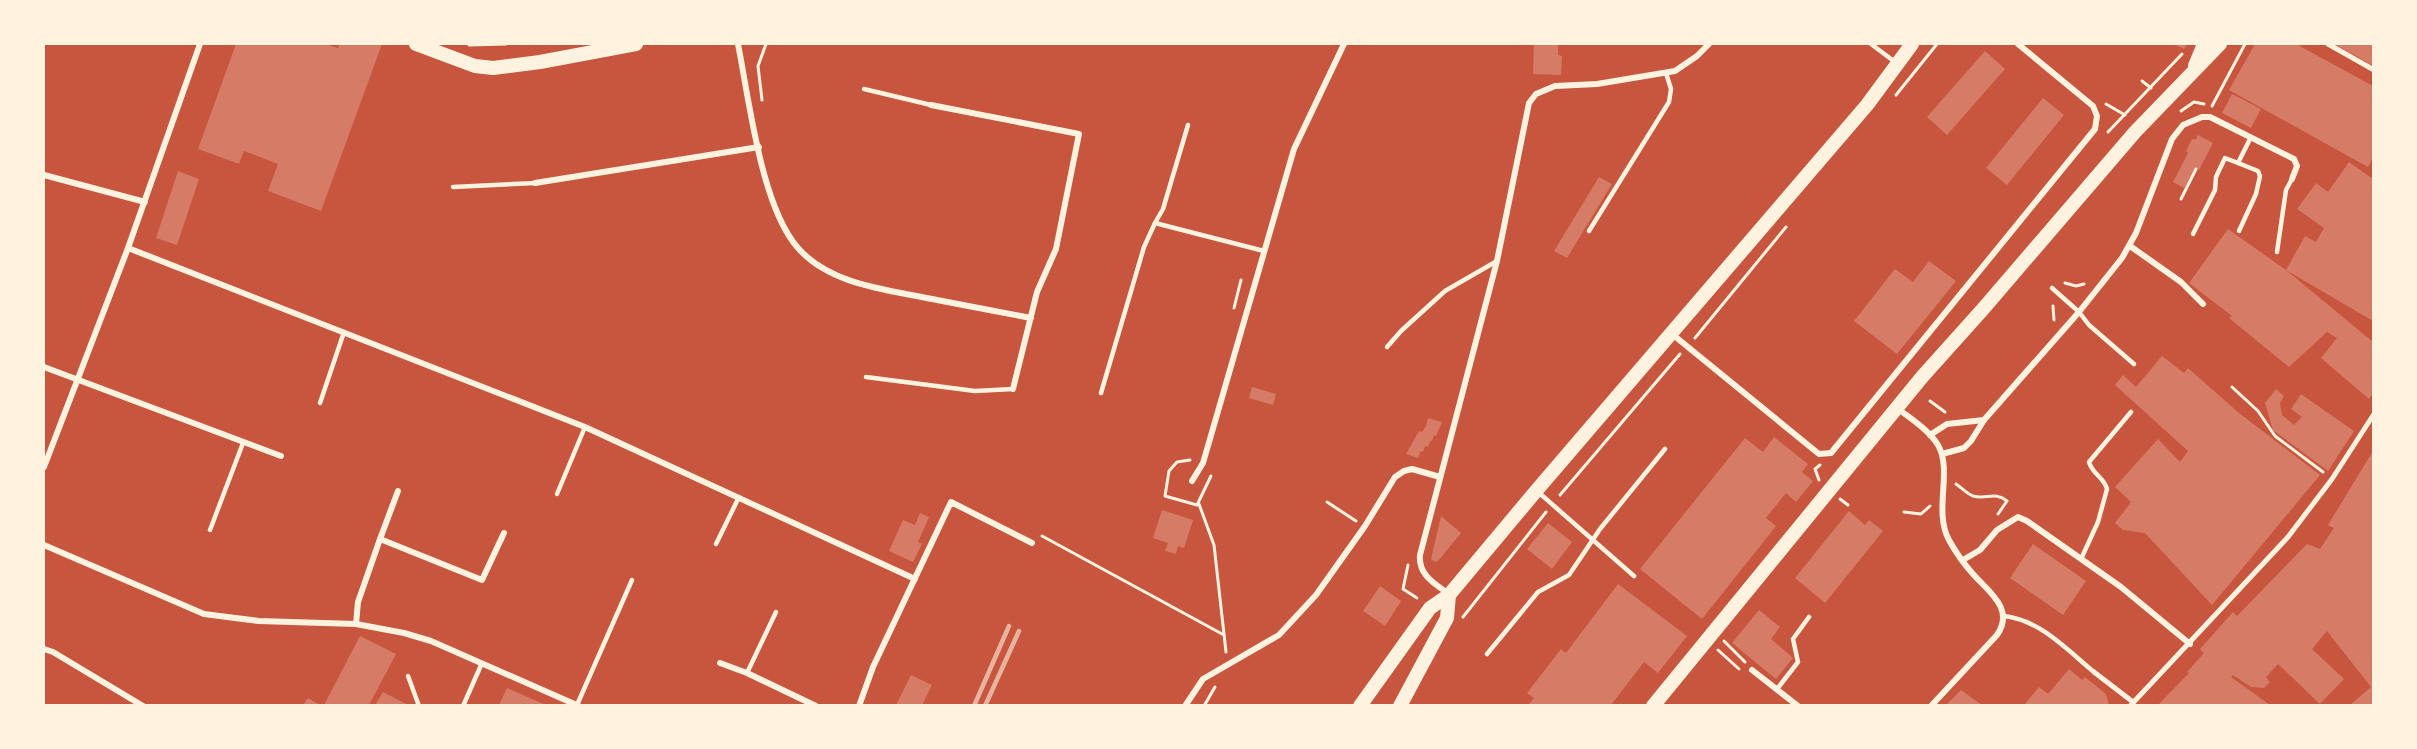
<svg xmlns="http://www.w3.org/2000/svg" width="2417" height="749" viewBox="0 0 2417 749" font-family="'Noto Serif',serif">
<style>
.building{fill:#d67c66}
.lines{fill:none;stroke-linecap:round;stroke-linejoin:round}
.path{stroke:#fff3e0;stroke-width:3}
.service{stroke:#fff3e0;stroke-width:4.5}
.pedestrian{stroke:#fff3e0;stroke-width:5}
.minor{stroke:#fff3e0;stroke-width:6}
.primary{stroke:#fff3e0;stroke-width:14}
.rail{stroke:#e9b49f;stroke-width:4.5}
</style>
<rect width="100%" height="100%" fill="#c8553d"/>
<g class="building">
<path d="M236 44H325L338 48 340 44H382L321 211 268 191 278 164 244 151 239 164 198 149Z"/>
<path d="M1534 44H1558V55L1562 56 1561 75 1533 74Z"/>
<path d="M2174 44H2187L2184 49Z"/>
<path d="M2255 44H2296L2373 86V158L2368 167 2229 90Z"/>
<path d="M2334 44H2373V66L2358 57Z"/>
<path d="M1985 51 2005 69 1947 135 1927 117Z"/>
<path d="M2232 94 2261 109 2251 128 2222 113Z"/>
<path d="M2043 98 2064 115 2007 185 1986 168Z"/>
<path d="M2198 135 2213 143 2199 170 2195 168 2184 188 2173 182 2188 153 2186 151 2192 139H2196Z"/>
<path d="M2349 162 2373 179V321L2286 270 2305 236 2316 242 2324 228 2297 209 2316 183 2328 192Z"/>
<path d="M178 171 199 179 177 245 156 238Z"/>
<path d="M1599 177 1612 184 1567 258 1554 251Z"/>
<path d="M2228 229 2286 270 2373 342V393L2369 399 2321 358 2337 338 2327 332 2289 367 2229 318 2232 316 2189 283Z"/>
<path d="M1929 261 1956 281 1897 354 1854 321 1895 269 1913 282Z"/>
<path d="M2162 356 2184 373 2188 368 2239 413 2320 475 2212 605 2145 533 2123 530 2115 523 2131 502 2115 487 2158 439 2180 462 2188 451 2115 385 2123 375 2136 387Z"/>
<path d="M1252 387 1276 394 1273 405 1249 398Z"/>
<path d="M2276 389 2284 396 2280 403 2282 415 2294 425 2302 417 2291 409 2301 394 2354 431 2328 471 2273 430 2265 403Z"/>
<path d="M1428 418 1442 422 1436 436 1434 435 1432 441H1430L1428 447 1425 446 1423 452 1421 451 1418 458 1406 454 1419 431 1422 432 1426 426Z"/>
<path d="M1774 437 1808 464 1802 472 1813 481 1796 502 1786 493 1766 518 1776 526 1702 619 1640 569 1745 438 1763 452Z"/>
<path d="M2373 451V705H2350L2371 687 2327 631 2312 649 2344 679 2320 704 2278 664 2266 677 2270 682 2264 688 2251 687 2233 675 2231 677 2270 705H2158L2189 673 2187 672 2204 653 2200 649 2233 612 2237 616 2307 544 2320 549 2334 528 2328 525Z"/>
<path d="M1162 510 1193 520 1184 548 1178 546 1176 554 1165 551 1168 543 1153 538Z"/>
<path d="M1849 511 1865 525 1869 520 1883 531 1825 603 1795 578Z"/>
<path d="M920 513 929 517 918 542 922 544 913 562 889 551 903 520 915 525Z"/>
<path d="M1441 516 1461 533 1438 561 1435 562 1431 559Z"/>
<path d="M1548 523 1572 542 1552 569 1527 549Z"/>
<path d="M2033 544 2086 581 2063 615 2010 578Z"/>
<path d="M1618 584 1687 636 1658 673 1644 662 1611 705H1528L1534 698 1527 693 1561 649 1566 653Z"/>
<path d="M1380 586 1401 601 1385 626 1363 611Z"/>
<path d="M1759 610 1780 627 1771 639 1793 658 1776 679 1732 643Z"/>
<path d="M360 636 396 654 369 705H324Z"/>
<path d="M2069 669 2082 680 2085 677 2106 694 2109 705H2024L2039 687 2048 694Z"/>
<path d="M911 675 932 685 922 705H896Z"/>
<path d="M507 688 546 705H499Z"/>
<path d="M1961 690 1982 705H1946Z"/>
<path d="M383 692 408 705H375Z"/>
<path d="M308 698 320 705H303Z"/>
</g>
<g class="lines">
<g class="path">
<path d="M469 45 506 44"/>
<path d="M2142 81 2151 88"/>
<path d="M1896 95 1937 44"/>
<path d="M762 100 758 66 766 44"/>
<path d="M2106 104 2125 115"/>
<path d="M2212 106 2245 44"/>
<path d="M2181 111 2194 102 2204 104"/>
<path d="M2108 132 2182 54"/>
<path d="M2181 199 2196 169"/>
<path d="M2065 283 2076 286 2084 284"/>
<path d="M2053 306 2054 320"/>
<path d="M1234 308 1241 280"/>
<path d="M1695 338 1786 227"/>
<path d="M2232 387 2258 411 2275 436 2323 472"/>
<path d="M1930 401 1945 412"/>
<path d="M1190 460 1177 462 1169 471 1165 496 1197 505 1211 476"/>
<path d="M1819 480 1815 469 1820 465"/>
<path d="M1956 484C1962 488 1967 494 1973 496 1986 500 1995 491 2007 501L1998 514"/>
<path d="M1560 495 1680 354"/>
<path d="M1840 499 1848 505"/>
<path d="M1327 502 1356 521"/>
<path d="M1199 504 1214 545 1226 652"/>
<path d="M1904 512 1921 514 1930 506"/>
<path d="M1042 536 1224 635"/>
<path d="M1408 565 1403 589 1417 598"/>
<path d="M1463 617 1546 512"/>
<path d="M1724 641 1745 662"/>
<path d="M1718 650 1739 669"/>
<path d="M1204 706 1215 687"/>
</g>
<g class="service">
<path d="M1871 44 1895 62"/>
<path d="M864 89 931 105"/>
<path d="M1188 125 1163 209 1155 223 1264 251"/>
<path d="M2238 163 2258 171 2260 176 2256 194 2239 231"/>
<path d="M453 187 535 183"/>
<path d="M1589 231 1669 102 1671 89 1666 73"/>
<path d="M2193 234 2215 190 2216 177 2225 158 2238 163 2251 137"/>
<path d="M2277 252 2286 190 2292 179"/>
<path d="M2052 288 2079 312 2089 325 2134 364"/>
<path d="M1387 347 1401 331 1445 291 1497 261"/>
<path d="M866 377 975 391 1013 389"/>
<path d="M1101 393 1144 247 1155 223"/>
<path d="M320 403 344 332"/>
<path d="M1537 491 1634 576"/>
<path d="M557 494 585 427"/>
<path d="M210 530 243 443"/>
<path d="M716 544 739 497"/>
<path d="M2081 559 2098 522 2107 489C2104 477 2092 474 2089 462L2131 412"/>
<path d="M2004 616C2040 620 2066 649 2094 672"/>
<path d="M1487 654 1538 592 1569 575 1600 529 1665 449"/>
<path d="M747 673 776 612"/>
<path d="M408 676 419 706"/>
<path d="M1777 689 1798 662 1793 639 1809 617"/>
<path d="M577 705 632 580"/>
<path d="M463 706 482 663"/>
</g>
<g class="pedestrian">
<path d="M2328 44 2374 70"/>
<path d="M2094 672 2133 702"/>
<path d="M2130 706 2288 537 2332 479 2374 414"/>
</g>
<g class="minor">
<path d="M738 44C749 99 761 206 798 248 831 286 891 290 937 300 968 306 1000 312 1031 318"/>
<path d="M931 105 1079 134 1056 249 1037 292 1013 389"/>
<path d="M44 175 145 202"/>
<path d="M535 183 759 147"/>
<path d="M2130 246 2181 282 2203 304"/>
<path d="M128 248 585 427 915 579"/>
<path d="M1672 334 1819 454 1831 453 2095 129 2097 116 2093 106 2018 44"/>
<path d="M44 367 281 456"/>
<path d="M1897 408C1911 419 1929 430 1938 445 1953 471 1933 511 1949 540 1955 551 1964 564 1973 574 1989 592 2015 609 1997 635L1931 706"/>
<path d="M1930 435 1947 424 1984 420"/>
<path d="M1942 454 1964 448 1971 441 1984 420 2079 312 2122 258 2136 233 2172 139 2183 125 2202 117H2210L2294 159 2297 166 2292 179"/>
<path d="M44 467 128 248 200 44"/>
<path d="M1192 481 1203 463 1294 149 1344 44"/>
<path d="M380 539 398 491"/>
<path d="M44 545 204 614 259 621 356 624 404 633 431 641 579 706"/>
<path d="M1963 560 1980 550 1997 530 2018 517 2027 521 2121 587 2190 644"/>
<path d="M1449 594C1435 584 1418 575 1420 555L1497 261 1529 103 1536 94 1555 86 1597 84 1675 71 1697 56 1709 44"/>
<path d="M356 624 358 602 380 539 482 580 504 533"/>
<path d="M44 649 53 652 143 706"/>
<path d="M720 663 747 673 816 706"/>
<path d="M1752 670 1798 706"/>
<path d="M859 706 873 667 951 502 1032 543"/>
<path d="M1185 706 1203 679 1279 635 1316 595 1365 526 1395 477 1404 471 1412 469 1440 477"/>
</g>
<g class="primary">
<path d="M416 44 475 66 493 68 540 62 636 44"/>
<path d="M2195 66 2204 44"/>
<path d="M1360 706 1430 608 1449 595 1536 491 1867 105 1912 44"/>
<path d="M1400 706 1447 618 1449 595"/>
<path d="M1653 706 1922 377 1983 309 2135 132 2220 44"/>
</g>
<g class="rail">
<path d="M974 706 1009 626"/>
<path d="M985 706 1019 631"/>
</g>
</g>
<rect width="2417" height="749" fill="none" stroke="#fff3e0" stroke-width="90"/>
</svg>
